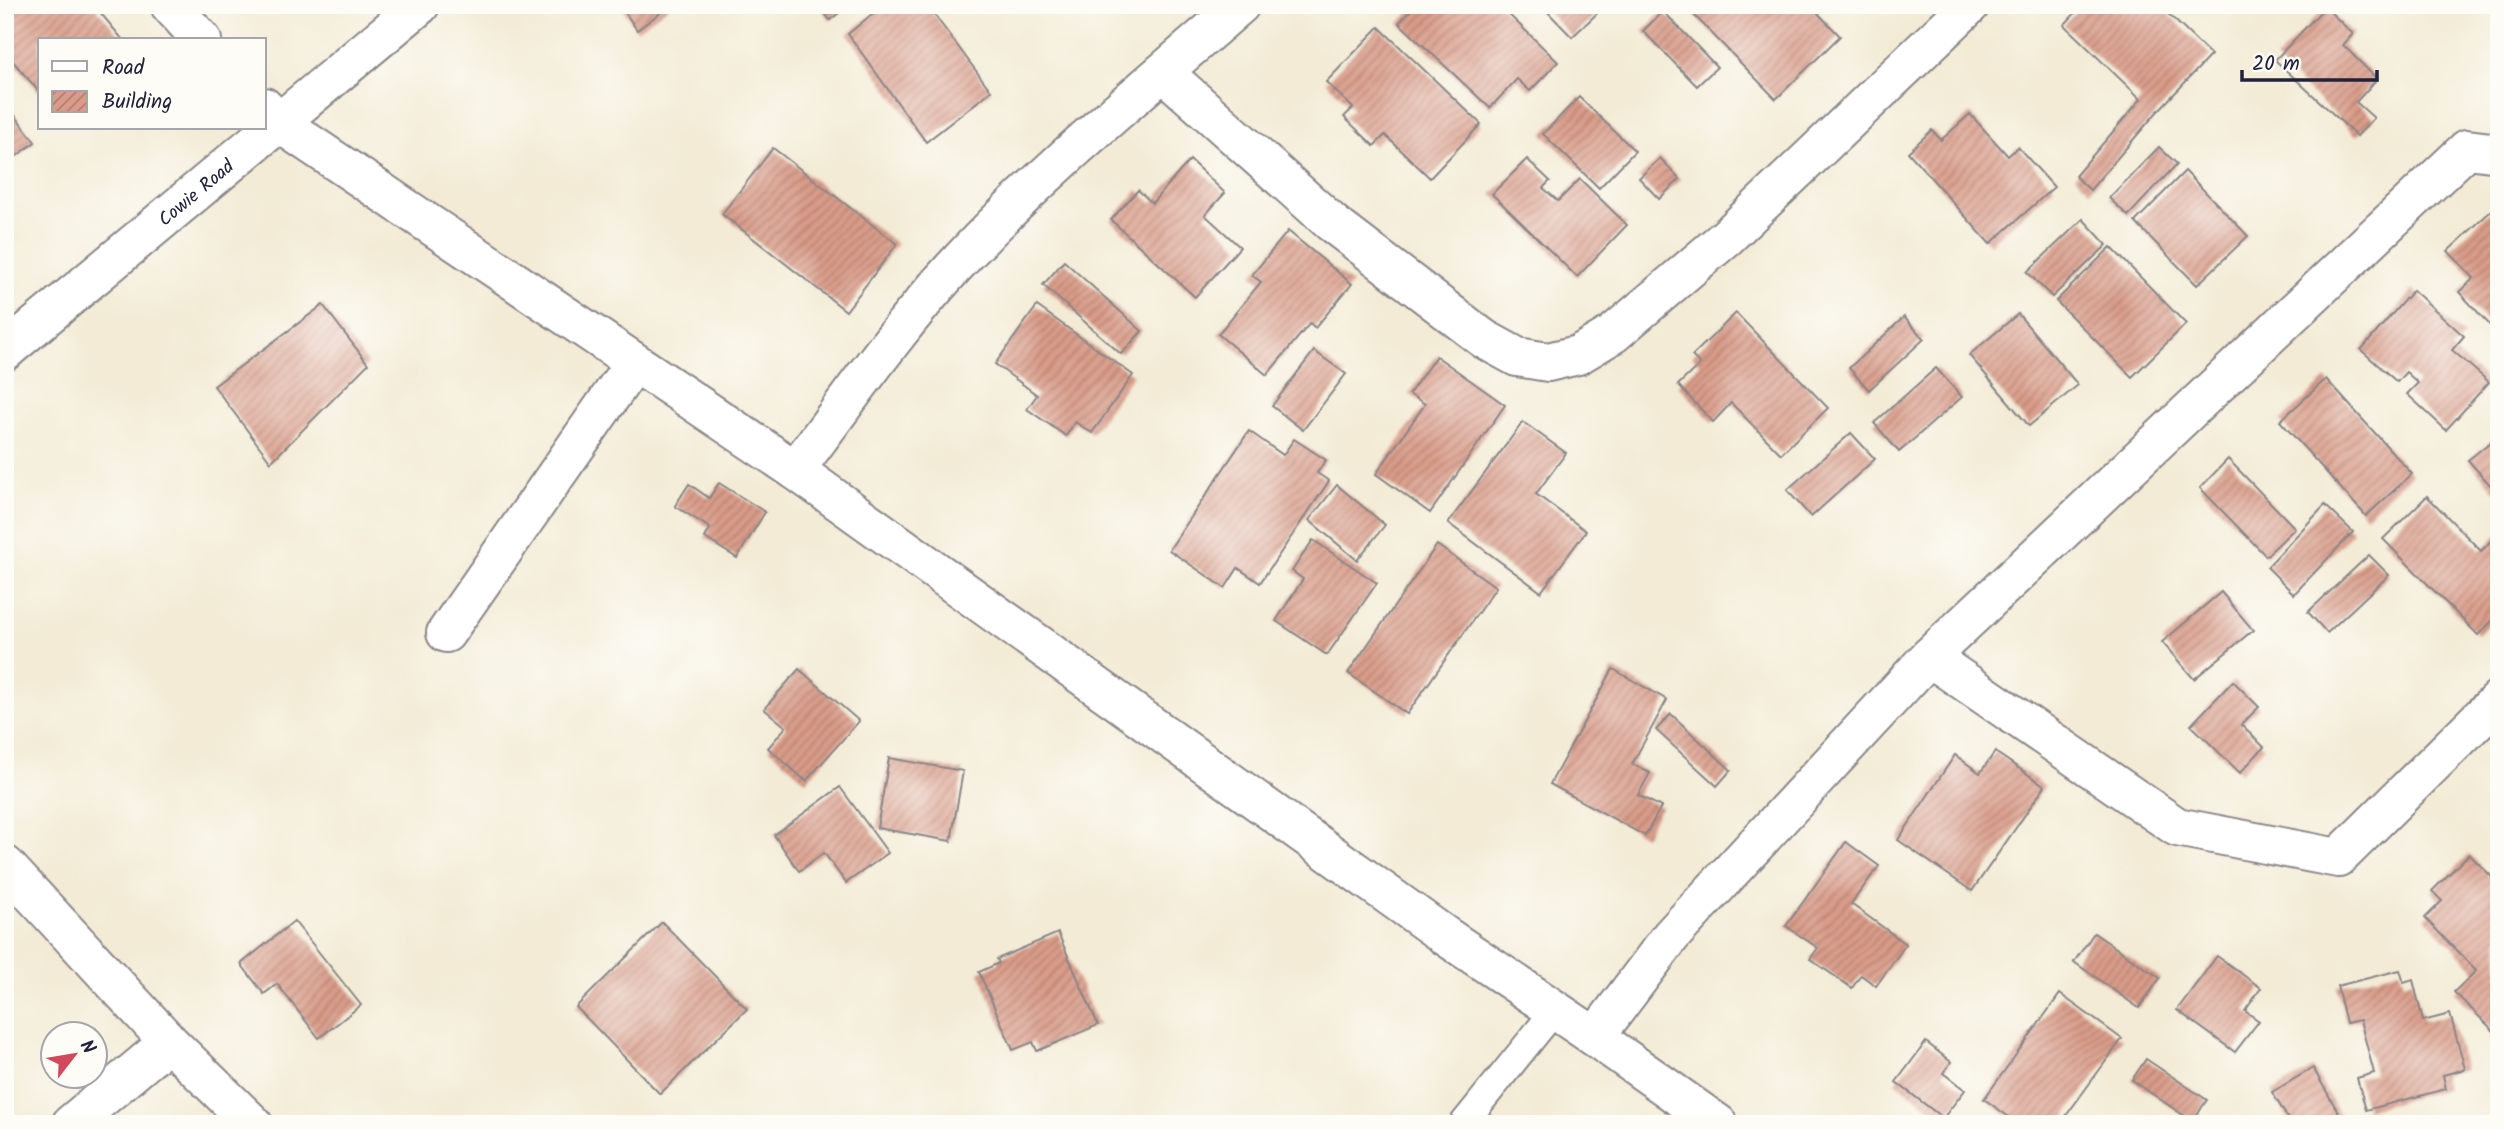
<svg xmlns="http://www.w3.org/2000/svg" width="2504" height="1129" viewBox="0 0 2504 1129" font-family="Kalam,sans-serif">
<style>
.building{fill:url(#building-hatch)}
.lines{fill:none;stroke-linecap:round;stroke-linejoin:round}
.service-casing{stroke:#8a8688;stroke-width:30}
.minor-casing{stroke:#8a8688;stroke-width:42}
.service{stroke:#fff;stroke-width:26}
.minor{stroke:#fff;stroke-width:38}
.labels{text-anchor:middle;stroke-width:6;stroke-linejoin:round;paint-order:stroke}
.street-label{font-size:19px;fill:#22223b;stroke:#fdfcf7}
</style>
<defs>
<pattern id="building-hatch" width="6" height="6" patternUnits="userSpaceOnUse" patternTransform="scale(1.75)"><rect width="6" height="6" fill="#da9c89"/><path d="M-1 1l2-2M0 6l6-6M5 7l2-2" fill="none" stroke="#b07f71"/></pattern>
</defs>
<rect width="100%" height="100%" fill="#fdfcf7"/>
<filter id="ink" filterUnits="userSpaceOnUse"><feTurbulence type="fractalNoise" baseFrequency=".0143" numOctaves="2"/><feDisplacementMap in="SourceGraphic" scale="14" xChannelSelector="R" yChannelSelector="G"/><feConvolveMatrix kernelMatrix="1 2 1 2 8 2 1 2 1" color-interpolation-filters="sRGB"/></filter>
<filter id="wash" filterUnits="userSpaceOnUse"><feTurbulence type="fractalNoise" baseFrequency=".00686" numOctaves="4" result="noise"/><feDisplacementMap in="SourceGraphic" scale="28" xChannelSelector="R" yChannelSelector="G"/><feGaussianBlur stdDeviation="1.57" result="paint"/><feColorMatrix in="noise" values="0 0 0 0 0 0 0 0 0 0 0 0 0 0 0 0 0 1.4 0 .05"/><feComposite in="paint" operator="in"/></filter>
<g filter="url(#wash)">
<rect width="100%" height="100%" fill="#f3ebd5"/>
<g id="blocks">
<g class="building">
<path d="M5 5H94L123 40H40V93L5 52Z"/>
<path d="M620 5H671L637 30Z"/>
<path d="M818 5H849L830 20Z"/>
<path d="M883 5H927L991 91 926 142 848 34Z"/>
<path d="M1415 5H1499L1558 62 1530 91 1517 79 1490 108 1399 23Z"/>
<path d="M1541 5H1606L1572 37Z"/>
<path d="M1684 5H1775L1777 8 1780 5H1810L1840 36 1776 99Z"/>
<path d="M2083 5H2159L2211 55 2157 112 2090 190 2075 176 2141 99 2064 25Z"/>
<path d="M2325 7 2353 34 2343 45 2377 79 2356 102 2374 118 2357 136 2275 60Z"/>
<path d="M1663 11 1717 67 1697 86 1643 31Z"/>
<path d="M1379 27 1481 124 1430 178 1385 135 1374 146 1344 117 1353 108 1326 82Z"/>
<path d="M1579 97 1635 151 1599 188 1543 134Z"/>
<path d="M5 102 35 142 5 165Z"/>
<path d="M1970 114 2008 156 2018 147 2054 187 1990 244 1908 152 1932 130 1941 140Z"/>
<path d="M2159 147 2177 164 2128 216 2109 198Z"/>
<path d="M773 148 897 244 846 311 722 214Z"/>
<path d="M1660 158 1680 179 1659 199 1639 178Z"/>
<path d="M1527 159 1550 181 1543 188 1558 201 1580 179 1627 225 1577 277 1492 194Z"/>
<path d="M1190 160 1225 193 1205 215 1240 247 1195 297 1111 220 1138 190 1152 203Z"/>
<path d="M2185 171 2248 236 2197 285 2135 222Z"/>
<path d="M2493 209 2499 215V335L2459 292 2474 278 2448 251Z"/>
<path d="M2083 219 2107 245 2052 297 2027 272Z"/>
<path d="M1288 231 1352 284 1315 328 1310 323 1267 375 1218 334 1261 282 1252 275Z"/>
<path d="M2111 247 2186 324 2132 377 2056 301Z"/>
<path d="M1064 261 1142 331 1121 354 1043 285Z"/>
<path d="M2413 290 2464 336 2452 350 2489 382 2446 430 2407 394 2418 383 2406 372 2397 382 2361 350Z"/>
<path d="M323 305 368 364 271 462 214 386Z"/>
<path d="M1037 306 1133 375 1092 433 1075 422 1066 436 1027 409 1037 395 995 364Z"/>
<path d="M1736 313 1828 408 1781 454 1731 403 1713 422 1678 385 1700 364 1692 356Z"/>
<path d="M2018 314 2078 385 2029 426 1969 355Z"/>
<path d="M1904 317 1924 339 1869 390 1849 368Z"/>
<path d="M1314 351 1346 374 1303 430 1272 406Z"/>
<path d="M1436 356 1505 405 1430 513 1376 474 1425 404 1409 394Z"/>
<path d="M1936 368 1962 397 1899 452 1874 423Z"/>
<path d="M2326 379 2412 474 2366 516 2280 421Z"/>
<path d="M1523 422 1566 453 1536 494 1586 531 1541 592 1448 523Z"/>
<path d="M1249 431 1283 455 1294 439 1326 460 1317 473 1329 481 1260 583 1238 568 1225 588 1169 550Z"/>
<path d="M1851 433 1875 459 1811 517 1787 490Z"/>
<path d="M2499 435V495L2468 460Z"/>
<path d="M2228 459 2295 528 2266 556 2200 488Z"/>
<path d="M719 483 765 512 737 558 705 538 710 528 675 506 689 484 709 498Z"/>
<path d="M1337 485 1385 525 1357 560 1309 520Z"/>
<path d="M2427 496 2481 551 2499 533V614L2478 635 2383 539Z"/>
<path d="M2325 505 2353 532 2294 594 2267 567Z"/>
<path d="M1313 540 1377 583 1327 655 1276 621 1303 579 1292 571Z"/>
<path d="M1437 545 1496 587 1407 714 1348 673Z"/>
<path d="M2369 555 2389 575 2327 633 2308 612Z"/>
<path d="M2221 592 2253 630 2194 679 2162 642Z"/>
<path d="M799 669 859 721 806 781 768 748 786 727 764 709Z"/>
<path d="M1613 669 1667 700 1632 764 1650 773 1638 795 1661 807 1645 836 1550 784Z"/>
<path d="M2233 681 2259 707 2241 725 2264 747 2240 773 2191 725Z"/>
<path d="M1671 714 1731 770 1717 786 1656 730Z"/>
<path d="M1995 752 2045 786 1972 891 1898 840 1955 755 1980 773Z"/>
<path d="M889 758 963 771 951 841 877 828Z"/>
<path d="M840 787 888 853 846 883 824 853 799 871 774 835Z"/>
<path d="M1846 842 1879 866 1851 904 1906 944 1876 986 1861 975 1852 988 1810 959 1818 948 1786 926Z"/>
<path d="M2469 854 2499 884V1036L2454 992 2476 971 2425 918 2442 901 2432 891Z"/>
<path d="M294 921 361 1005 319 1038 277 984 264 994 241 964Z"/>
<path d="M662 922 747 1009 660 1094 576 1007Z"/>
<path d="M1058 933 1098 1025 1037 1051 1033 1042 1013 1050 979 972 999 963 997 959Z"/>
<path d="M2094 933 2160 978 2139 1008 2074 962Z"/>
<path d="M2217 956 2261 988 2245 1011 2259 1021 2235 1052 2177 1010Z"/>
<path d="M2400 970 2404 983 2413 980 2423 1021 2450 1014 2465 1069 2443 1075 2446 1089 2366 1110 2357 1078 2374 1073 2360 1020 2346 1023 2337 986Z"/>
<path d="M2060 994 2122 1039 2060 1124H2019L1984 1099Z"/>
<path d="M1926 1042 1951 1062 1943 1073 1965 1090 1943 1118 1896 1082Z"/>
<path d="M2146 1059 2207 1100 2192 1121 2132 1080Z"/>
<path d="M2313 1068 2345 1124H2291L2272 1092Z"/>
</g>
</g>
</g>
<g filter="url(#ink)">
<use href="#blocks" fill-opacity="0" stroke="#8a8688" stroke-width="2"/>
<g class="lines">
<g class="service-casing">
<path id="service" d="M1463 1124 1555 1010"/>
</g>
<g class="minor-casing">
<g id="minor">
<path d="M170 5 202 40"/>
<path d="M1163 72 1332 223 1484 339 1517 357 1548 362 1578 355 1613 334 1728 236 1970 5"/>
<path d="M264 107 279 123 795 470 1444 935 1595 1037 1718 1124"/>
<path id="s1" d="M5 351 420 5"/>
<path d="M795 470C846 403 896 330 953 268 1041 172 1142 91 1240 5"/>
<path d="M446 633 634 363"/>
<path d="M1929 657 2177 827 2338 858 2499 699"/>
<path d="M5 865 169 1042 253 1124"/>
<path d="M1595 1037 1671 936 1929 657 2467 149 2499 153"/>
<path d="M71 1124 169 1042"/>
</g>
</g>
<use href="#service" class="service"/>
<use href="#minor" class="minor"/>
</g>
</g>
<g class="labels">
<g class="street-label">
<text dy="7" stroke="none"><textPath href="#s1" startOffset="248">Cowie Road</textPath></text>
</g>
</g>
<rect width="2504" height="1129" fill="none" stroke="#fdfcf7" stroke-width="28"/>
<rect x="38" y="38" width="228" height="91" fill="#fdfcf7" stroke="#a5a5ac" stroke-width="2"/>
<rect x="52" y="61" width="35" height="10" fill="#ffffff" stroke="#a5a5ac" stroke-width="2"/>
<text x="102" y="74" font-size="21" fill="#22223b">Road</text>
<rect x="52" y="91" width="35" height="21" fill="url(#building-hatch)" stroke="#a5a5ac" stroke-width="2"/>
<text x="102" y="108" font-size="21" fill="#22223b">Building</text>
<g transform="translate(74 1055) rotate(59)"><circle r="33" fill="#fdfcf7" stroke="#a5a5ac" stroke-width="2"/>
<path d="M0-5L12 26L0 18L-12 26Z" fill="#d1495b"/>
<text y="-10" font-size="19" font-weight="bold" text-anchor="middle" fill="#22223b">N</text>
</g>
<path d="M2242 70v10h135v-10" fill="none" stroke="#22223b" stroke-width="3.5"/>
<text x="2252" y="70" font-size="21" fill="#22223b" stroke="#fdfcf7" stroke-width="5" paint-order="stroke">20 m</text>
</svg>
